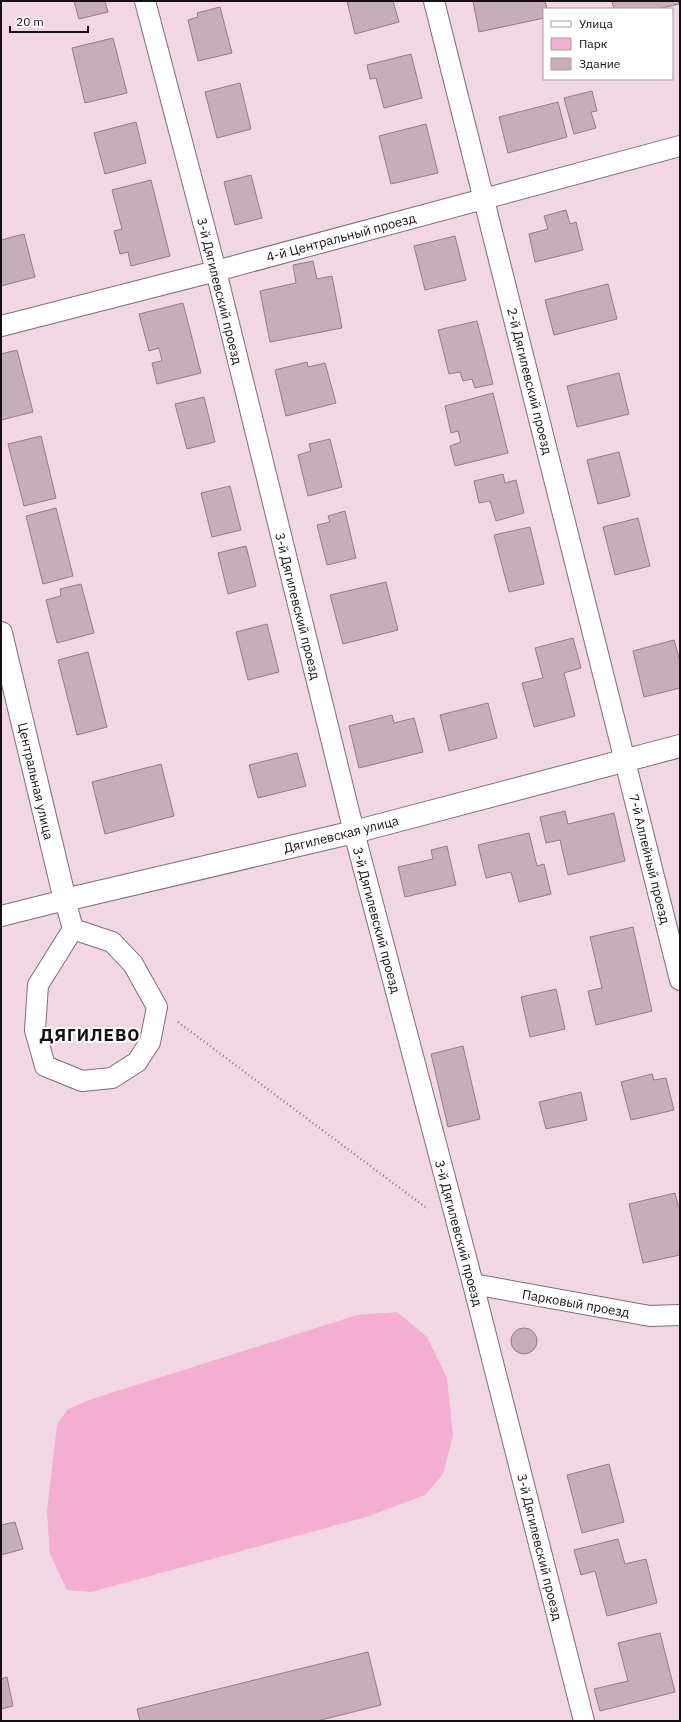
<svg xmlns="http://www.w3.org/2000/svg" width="681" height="1722" viewBox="0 0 681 1722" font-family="'IBM Plex Sans',sans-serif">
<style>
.green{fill:#f3aed2}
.building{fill:#c5aeb9;stroke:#927c87}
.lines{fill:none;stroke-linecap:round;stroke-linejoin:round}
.minor-casing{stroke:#816c77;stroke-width:22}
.tertiary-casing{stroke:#816c77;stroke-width:24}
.path{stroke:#8e7d86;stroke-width:2.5;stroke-dasharray:1 3;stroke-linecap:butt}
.minor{stroke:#fff;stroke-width:20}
.tertiary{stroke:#fff;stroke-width:22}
.labels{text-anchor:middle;stroke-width:4;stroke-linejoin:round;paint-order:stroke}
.street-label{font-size:13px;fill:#160e12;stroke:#fff}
.district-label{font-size:17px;font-weight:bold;letter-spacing:1px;fill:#160e12;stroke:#fff}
</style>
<rect width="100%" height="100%" fill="#f0d7e3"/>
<path class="green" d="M397 1312 427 1337 447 1378 453 1435 443 1474 425 1495 366 1517 91 1592 67 1590 50 1554 47 1512 57 1424 68 1409 92 1399 357 1315Z"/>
<g class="building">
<path d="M74 1H105L108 12 79 19Z"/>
<path d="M347 1H393L399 22 355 34Z"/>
<path d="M473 1H545L547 9H544V18L479 32Z"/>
<path d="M612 1H678L679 4 657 9H614Z"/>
<path d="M220 7 232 53 198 61 188 20 198 17 197 13Z"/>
<path d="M113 38 127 93 85 103 72 48Z"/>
<path d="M411 54 422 98 384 108 376 78 370 79 367 65Z"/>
<path d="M240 83 251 129 217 138 205 92Z"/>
<path d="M592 91 597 111 591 112 596 128 574 134 564 98Z"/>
<path d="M558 102 567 137 508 153 499 117Z"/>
<path d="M136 122 146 163 105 174 94 133Z"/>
<path d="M426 124 438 173 391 184 379 136Z"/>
<path d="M251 175 262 218 235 225 224 182Z"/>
<path d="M151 180 170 256 131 266 128 252 120 254 114 231 122 229 112 190Z"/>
<path d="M566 210 570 224 576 222 583 250 535 262 529 234 548 229 544 216Z"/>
<path d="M24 234 35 277 1 286V240Z"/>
<path d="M455 236 466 280 425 290 414 246Z"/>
<path d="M313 261 317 279 332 276 342 328 270 342 260 291 296 283 293 265Z"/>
<path d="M608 284 617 319 554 335 545 300Z"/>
<path d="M183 303 201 373 157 384 152 363 162 361 159 348 149 351 139 314Z"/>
<path d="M477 321 493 384 475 388 472 379 463 381 460 372 449 374 438 330Z"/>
<path d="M17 350 33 412 1 420V354Z"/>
<path d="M307 362 308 367 325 363 336 403 286 416 275 370Z"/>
<path d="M619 373 629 414 577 427 567 386Z"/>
<path d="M493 393 508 453 455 466 450 446 461 442 458 431 451 433 445 406Z"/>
<path d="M204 397 215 442 187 449 175 404Z"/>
<path d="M41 436 56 498 24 506 8 444Z"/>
<path d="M330 439 342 487 308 496 298 455 311 451 309 444Z"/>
<path d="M619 452 630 496 598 504 587 460Z"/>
<path d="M503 474 505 483 516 480 524 513 496 521 490 501 479 503 474 481Z"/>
<path d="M230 486 241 530 212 537 201 493Z"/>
<path d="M56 508 73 576 43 584 26 516Z"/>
<path d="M345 511 356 558 327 565 317 525 330 522 328 516Z"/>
<path d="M638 518 650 566 615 575 603 527Z"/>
<path d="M530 527 544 584 509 592 494 535Z"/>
<path d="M246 546 256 586 228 594 218 553Z"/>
<path d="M386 582 398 630 343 644 330 595Z"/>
<path d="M81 584 94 633 57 643 46 600 61 596 60 589Z"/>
<path d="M267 624 279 672 248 680 236 632Z"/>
<path d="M573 638 581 668 564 673 575 716 534 727 522 683 543 678 535 648Z"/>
<path d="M674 640 680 661V688L644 697 633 651Z"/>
<path d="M88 652 107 727 77 735 58 660Z"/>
<path d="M488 703 497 738 449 751 440 715Z"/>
<path d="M392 715 394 723 414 718 423 752 359 768 349 726Z"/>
<path d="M297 753 306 786 258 798 249 765Z"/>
<path d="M161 764 174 816 105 834 92 782Z"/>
<path d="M565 811 568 824 614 813 625 861 568 875 560 840 546 843 540 817Z"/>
<path d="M529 833 537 866 544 864 551 894 519 902 511 872 486 878 478 845Z"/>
<path d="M447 846 456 885 405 897 398 867 433 859 431 850Z"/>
<path d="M633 927 652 1011 596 1025 588 991 602 988 590 937Z"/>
<path d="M556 989 565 1029 530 1037 521 997Z"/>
<path d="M463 1046 480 1119 448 1127 431 1054Z"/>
<path d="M652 1074 654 1080 666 1078 674 1110 631 1120 621 1082Z"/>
<path d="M581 1092 587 1120 546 1129 539 1102Z"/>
<path d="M675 1193 678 1205 680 1204V1255L643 1263 629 1204Z"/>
<circle cx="524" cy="1341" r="13"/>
<path d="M609 1464 624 1522 582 1533 567 1475Z"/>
<path d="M15 1522 23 1549 1 1555V1525Z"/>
<path d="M618 1539 625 1564 646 1559 657 1603 607 1616 595 1571 581 1575 574 1550Z"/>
<path d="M660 1633 675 1692 600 1711 594 1689 628 1681 618 1643Z"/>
<path d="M368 1652 381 1705 317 1721H140L137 1709Z"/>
<path d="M7 1677 13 1706 1 1709V1679Z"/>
</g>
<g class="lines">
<g class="minor-casing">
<g id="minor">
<path d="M145 1 216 271 354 832 473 1284 584 1721"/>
<path d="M434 1 680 980"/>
<path d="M1 326 216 271 680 146"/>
<path d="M1 916 65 900 73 929 38 985 35 1030 45 1066 82 1081 112 1078 137 1062 150 1042 157 1007 133 964 112 942 73 929"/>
<path d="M473 1284 650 1316 680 1315"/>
</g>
</g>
<g class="tertiary-casing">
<path id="tertiary" d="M1 633 65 900 354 832 680 746"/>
</g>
<path class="path" d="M178 1022 428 1209"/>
<use href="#minor" class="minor"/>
<use href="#tertiary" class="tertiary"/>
</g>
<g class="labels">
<g class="street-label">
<text transform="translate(341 237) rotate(-15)" y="5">4-й Центральный проезд</text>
<text transform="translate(220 291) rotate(76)" y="5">3-й Дягилевский проезд</text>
<text transform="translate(530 381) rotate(76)" y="5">2-й Дягилевский проезд</text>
<text transform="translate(298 606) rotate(76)" y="5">3-й Дягилевский проезд</text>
<text transform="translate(36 781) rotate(77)" y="5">Центральная улица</text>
<text transform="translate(341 834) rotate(-14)" y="5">Дягилевская улица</text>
<text transform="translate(650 859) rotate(76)" y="5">7-й Аллейный проезд</text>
<text transform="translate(377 920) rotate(75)" y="5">3-й Дягилевский проезд</text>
<text transform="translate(459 1233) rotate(75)" y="5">3-й Дягилевский проезд</text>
<text transform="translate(576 1303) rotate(10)" y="5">Парковый проезд</text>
<text transform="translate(540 1547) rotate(76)" y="5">3-й Дягилевский проезд</text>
</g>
<g class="district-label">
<text x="90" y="1041">ДЯГИЛЕВО</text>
</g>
</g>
<rect width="681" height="1722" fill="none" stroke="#160e12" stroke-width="4"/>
<rect x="543" y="8" width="130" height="72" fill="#ffffff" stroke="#a29fa0"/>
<rect x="551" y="21" width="20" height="6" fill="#ffffff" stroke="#a29fa0"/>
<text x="579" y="28" font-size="12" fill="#160e12">Улица</text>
<rect x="551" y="38" width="20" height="12" fill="#f3aed2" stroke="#a29fa0"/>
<text x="579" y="48" font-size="12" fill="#160e12">Парк</text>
<rect x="551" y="58" width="20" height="12" fill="#c5aeb9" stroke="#a29fa0"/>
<text x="579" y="68" font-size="12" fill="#160e12">Здание</text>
<path d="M10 26v6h78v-6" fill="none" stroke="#160e12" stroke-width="2"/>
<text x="16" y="26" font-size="12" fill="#160e12" stroke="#ffffff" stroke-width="3" paint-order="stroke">20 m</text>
</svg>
